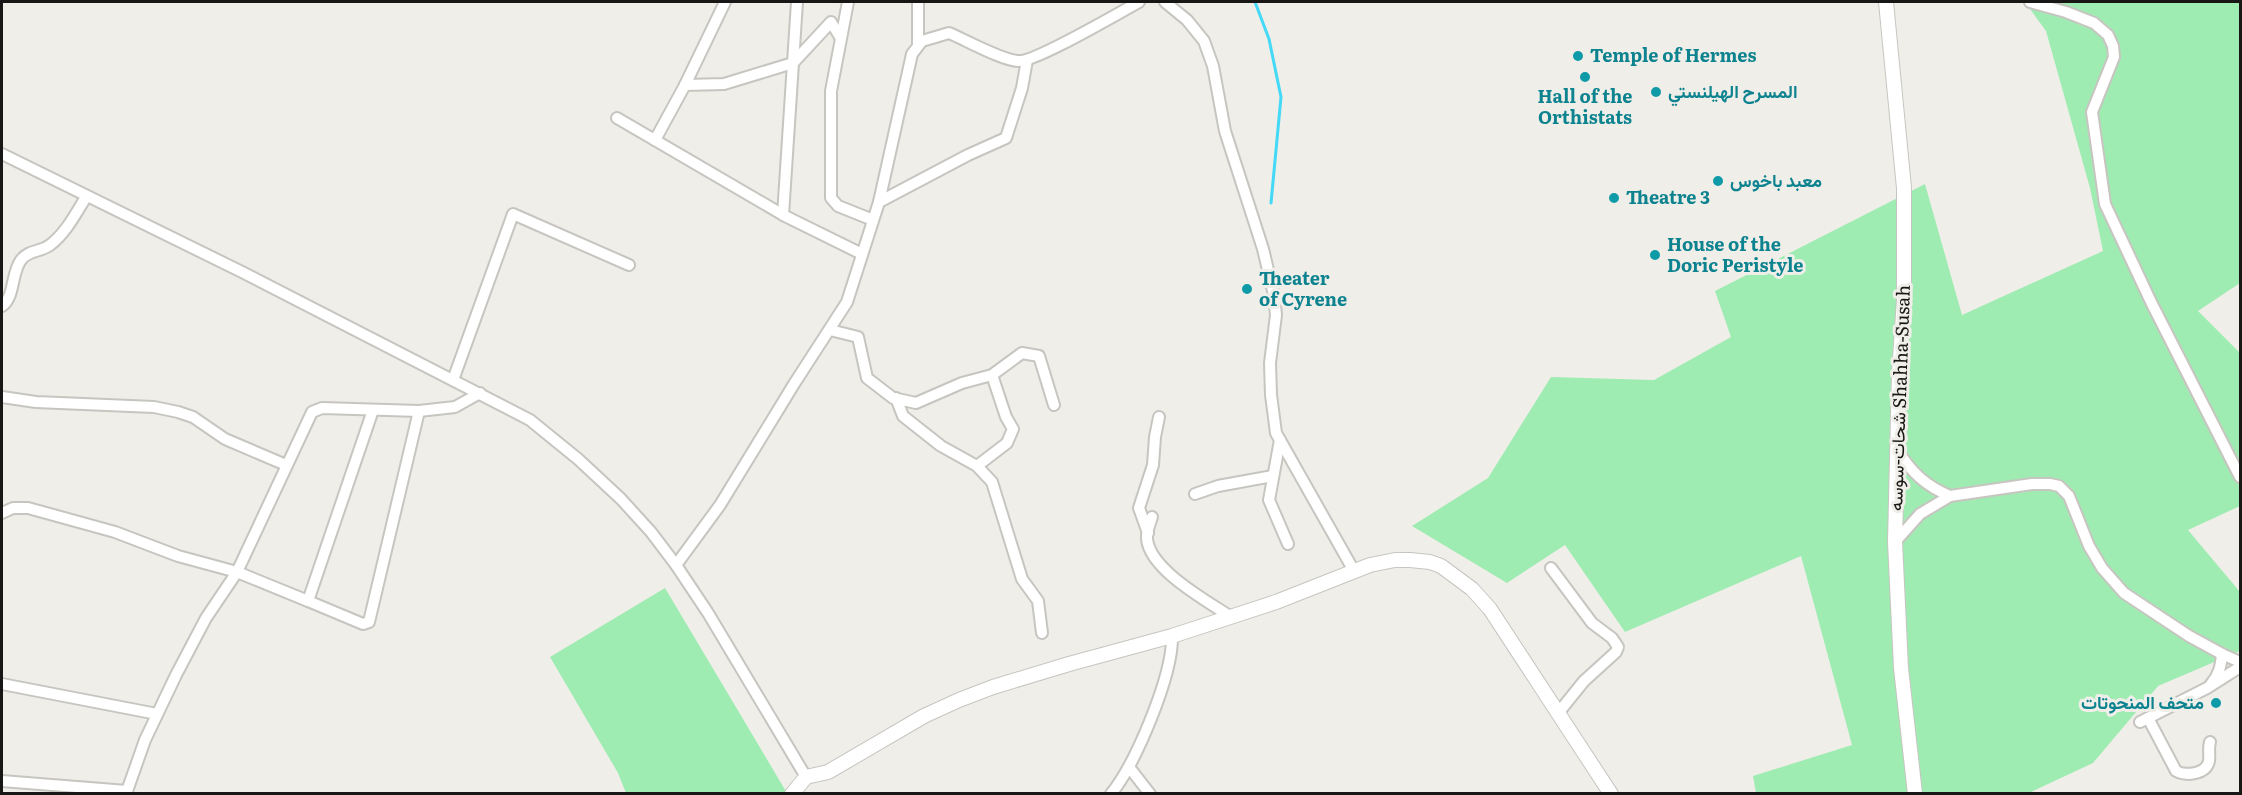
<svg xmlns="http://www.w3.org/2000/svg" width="2242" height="795" viewBox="0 0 2242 795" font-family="Literata,Vazirmatn,serif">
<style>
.green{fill:#9fecb3}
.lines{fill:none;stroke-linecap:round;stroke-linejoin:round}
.stream{stroke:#43d9f7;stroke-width:3}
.minor-casing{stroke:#c7c5c0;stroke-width:14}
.major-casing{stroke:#c7c5c0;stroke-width:16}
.minor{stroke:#fff;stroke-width:10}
.major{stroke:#fff;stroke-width:14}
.culture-dot{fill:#0f9aa8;stroke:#f0eee9;stroke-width:2}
.labels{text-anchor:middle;stroke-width:6;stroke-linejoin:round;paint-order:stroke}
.culture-label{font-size:18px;font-weight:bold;fill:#0d838f;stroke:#f0eee9;text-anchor:start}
.street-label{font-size:18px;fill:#181715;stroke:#f0eee9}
</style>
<rect width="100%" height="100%" fill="#f0eee9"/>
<g class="green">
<path d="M2025 2H2240V283L2198 311 2240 353V506L2188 530 2240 592V651L2158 686 2093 763 2029 793H1756L1753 776 1852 745 1801 556 1625 632 1565 545 1507 583 1412 526 1488 478 1551 377 1654 380 1731 337 1715 291 1925 184 1962 315 2103 251 2090 188 2046 31Z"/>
<path d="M665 588 787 793 786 794 626 793 618 773 550 657Z"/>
</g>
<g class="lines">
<path class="stream" d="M1255 2 1269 39 1281 97 1271 203"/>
<g class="minor-casing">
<g id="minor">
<path d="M848 2 831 91V198L838 206 873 220"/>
<path d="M918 2V44"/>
<path d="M1165 2 1187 20 1204 41 1213 66 1225 131 1263 249 1274 295 1276 315 1270 363 1271 395 1276 433 1354 571"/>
<path d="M2030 2 2066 12 2094 23 2108 35 2113 46 2114 57 2092 112 2105 204 2151 302 2240 477"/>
<path d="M685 85 725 2"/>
<path d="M617 118 785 216 862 254"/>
<path d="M655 140 685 85 724 84 793 63 831 22 840 37"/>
<path d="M2 154 242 272 530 420 578 459 621 499 651 532 676 565 708 613 806 777"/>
<path d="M879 202 968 155 1006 138 1022 88 1027 60"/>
<path d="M783 215 797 2"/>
<path d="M2 306C15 297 11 273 21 260 28 250 41 252 50 245 66 233 76 213 86 197"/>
<path d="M830 330 858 337 867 378 893 398 916 403 962 383 992 375 1022 353 1039 356 1054 405"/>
<path d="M453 380 513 214 629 265"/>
<path d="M2 397 36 402 154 407 178 412 193 417 225 439 286 465"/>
<path d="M896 398 903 416 941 446 977 466 1007 443 1013 429 1006 417 992 375"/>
<path d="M1280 440 1269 500 1288 544"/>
<path d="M1898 451C1912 473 1926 486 1950 496"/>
<path d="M977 466 992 482 1022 579 1038 601 1042 633"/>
<path d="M1195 494 1218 486 1273 476"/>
<path d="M2 513 13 508H28L115 532 178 556 237 572 308 601 373 410"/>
<path d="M1152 517C1150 523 1146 533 1147 539 1150 570 1207 601 1231 617"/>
<path d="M1148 533 1139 508 1153 465 1155 437 1159 417"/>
<path d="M1895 542 1920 514 1950 496 2032 484H2050L2059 486 2069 496 2089 546 2102 568 2124 593 2189 636 2222 654 2240 662"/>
<path d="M676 565 720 505 794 384 847 302 879 202 912 54 922 41 949 33C966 40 1001 60 1018 61 1034 63 1120 12 1139 2"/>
<path d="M1551 568 1592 623 1612 638 1618 647 1616 652 1584 681 1559 712"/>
<path d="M308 601 363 624 369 622 419 411"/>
<path d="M2 684 157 714"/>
<path d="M2211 684C2219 675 2221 666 2222 654"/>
<path d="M2148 718 2176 771C2185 776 2206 775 2209 761 2210 755 2208 749 2210 742"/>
<path d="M2140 722 2207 688 2240 667"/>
<path d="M1129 767 1150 794"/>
<path d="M2 781 127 791"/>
<path d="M126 794 145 740 176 675 206 618 237 572 312 412 322 408 419 411 455 407 480 393"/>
<path d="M1111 794C1136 763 1173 675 1172 636"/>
</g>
</g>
<g class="major-casing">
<g id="major">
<path d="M1886 2 1904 188V300L1899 374 1895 542 1901 668 1915 794"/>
<path d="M792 794 806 777 828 772 924 716 959 700 993 687 1069 664 1172 636 1276 602 1370 565 1395 560H1410L1430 562 1441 566 1472 589 1490 609 1611 794"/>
</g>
</g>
<use href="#minor" class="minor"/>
<use href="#major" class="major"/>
</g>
<g class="culture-dot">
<circle cx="1578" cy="56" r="6"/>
<circle cx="1585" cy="77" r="6"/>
<circle cx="1656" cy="92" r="6"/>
<circle cx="1718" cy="181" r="6"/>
<circle cx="1614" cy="198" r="6"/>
<circle cx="1655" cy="255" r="6"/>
<circle cx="1247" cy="289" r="6"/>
<circle cx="2216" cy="703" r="6"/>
</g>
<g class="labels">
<g class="culture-label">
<text x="1590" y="62">Temple of Hermes</text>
<text x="1668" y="98">المسرح الهيلنستي</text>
<text x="1585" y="103" text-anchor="middle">Hall of the<tspan x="1585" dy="21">Orthistats</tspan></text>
<text x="1730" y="187">معبد باخوس</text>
<text x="1626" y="204">Theatre 3</text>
<text x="1667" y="251">House of the<tspan x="1667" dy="21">Doric Peristyle</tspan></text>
<text x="1259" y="285">Theater<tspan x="1259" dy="21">of Cyrene</tspan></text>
<text x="2204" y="709" text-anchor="end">متحف المنحوتات</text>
</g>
<g class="street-label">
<text transform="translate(1900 398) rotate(-88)" y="6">شحات-سوسه Shahha-Susah</text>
</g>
</g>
<rect width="2242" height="795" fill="none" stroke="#181715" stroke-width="6"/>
</svg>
